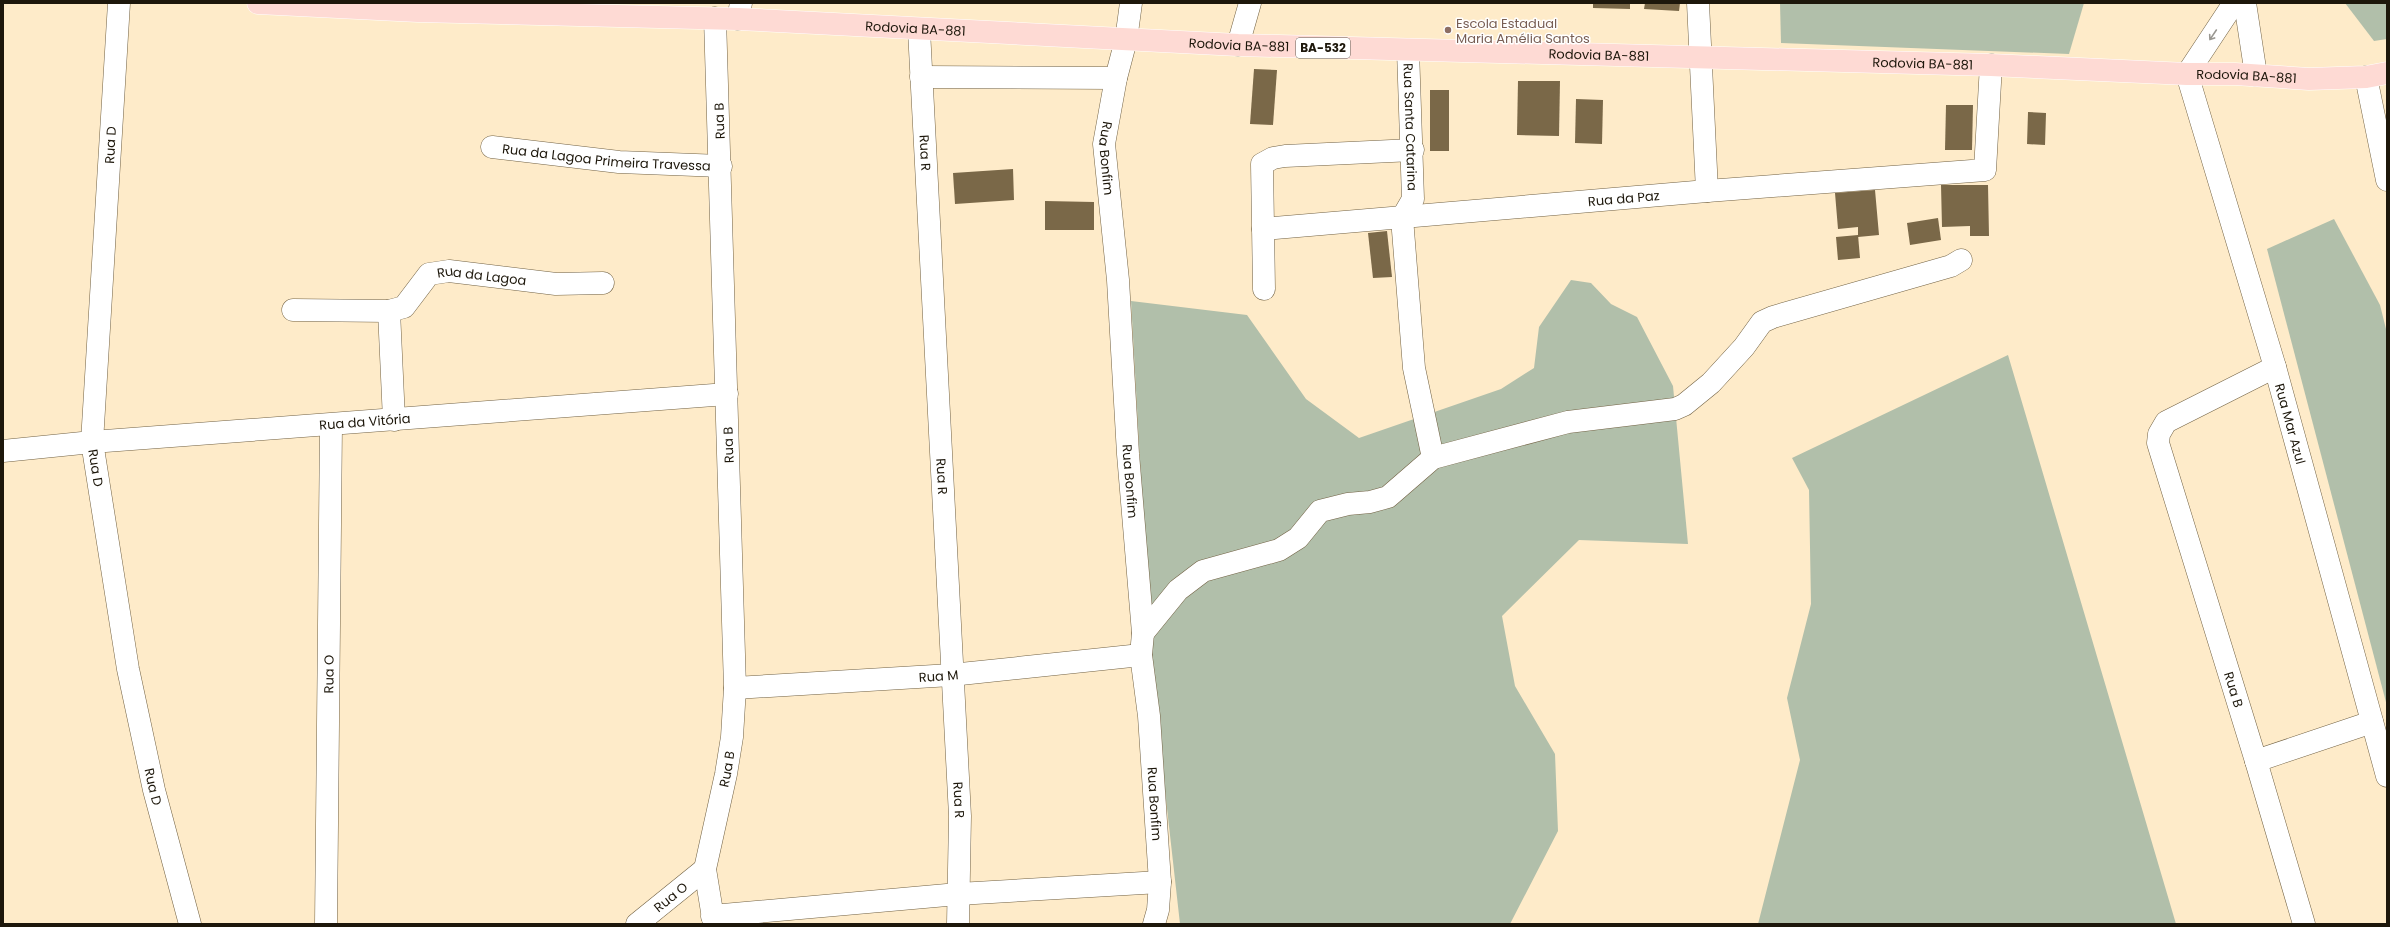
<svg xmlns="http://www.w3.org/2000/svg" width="2390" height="927" viewBox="0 0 2390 927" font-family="Poppins,sans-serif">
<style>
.green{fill:#b1bfaa}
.building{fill:#7a6848}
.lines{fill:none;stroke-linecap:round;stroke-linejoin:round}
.minor-casing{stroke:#726244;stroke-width:23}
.major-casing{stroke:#fff;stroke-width:23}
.minor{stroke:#fff;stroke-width:22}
.major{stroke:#fedad4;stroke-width:22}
.oneway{stroke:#999791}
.education-dot{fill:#8d6e63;stroke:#fff;stroke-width:1.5}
.labels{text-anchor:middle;stroke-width:3;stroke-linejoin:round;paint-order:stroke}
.shield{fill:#fff;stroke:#615d54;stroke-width:1}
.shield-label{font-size:12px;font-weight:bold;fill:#1d170b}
.education-label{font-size:13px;fill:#785e54;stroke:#fff;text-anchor:start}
.street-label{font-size:13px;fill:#1d170b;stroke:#fff}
</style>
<rect width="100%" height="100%" fill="#feebc9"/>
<g class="green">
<path d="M1780 3H2084L2069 54 1781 43Z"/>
<path d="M2345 3H2387V39L2374 41Z"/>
<path d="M2334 219 2380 305 2387 333V706L2267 249Z"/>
<path d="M1571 280 1591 283 1611 304 1637 317 1673 386 1688 544 1579 540 1502 616 1515 686 1555 754 1558 831 1510 924H1180L1152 675 1131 301 1247 315 1306 399 1359 438 1501 389 1534 368 1539 327Z"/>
<path d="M2008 355 2176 924H1758L1800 760 1787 698 1811 604 1809 490 1792 458Z"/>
</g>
<g class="building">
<path d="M1593 3H1630V9L1593 8Z"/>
<path d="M1645 3H1680L1679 11 1644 9Z"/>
<path d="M1254 69 1277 70 1273 125 1250 124Z"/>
<path d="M1518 81H1560L1559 136 1517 135Z"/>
<rect x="1430" y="90" width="19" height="61"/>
<path d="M1576 99 1603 100 1602 144 1575 143Z"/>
<path d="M1946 105H1973L1972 150H1945Z"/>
<path d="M2028 112 2046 113 2045 145 2027 144Z"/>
<path d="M1013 169 1014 200 955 204 953 173Z"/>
<path d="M1941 185H1988L1989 236H1970V226L1942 227Z"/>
<path d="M1875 190 1879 235 1858 237V227L1838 229 1835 193Z"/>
<path d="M1045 201 1094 202V230H1045Z"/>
<path d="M1938 218 1941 240 1910 245 1907 223Z"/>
<path d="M1387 231 1392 277 1373 278 1368 233Z"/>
<path d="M1858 235 1860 258 1838 260 1836 237Z"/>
</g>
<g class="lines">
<g class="minor-casing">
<g id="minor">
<path id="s1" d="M119 3 92 442 128 669 154 790 190 924"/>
<path id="s2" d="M1131 3 1126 40 1116 78 1104 144 1118 280 1128 454 1143 633 1141 655 1149 716 1160 882 1158 910 1154 924"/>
<path d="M1698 3 1707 191"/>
<path id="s3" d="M2234 3 2187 74 2275 367 2387 776"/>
<path d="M2245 3 2256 75"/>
<path d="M738 19 741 3"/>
<path id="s4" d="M919 30 960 816 958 924"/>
<path d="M1238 45 1250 3"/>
<path id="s5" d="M1408 50 1413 199 1402 218 1414 368 1433 458"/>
<path d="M921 77 1116 78"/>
<path d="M2366 77 2387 180"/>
<path id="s6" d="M492 147 619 162 721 166"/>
<path id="s7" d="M1263 229 1707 191 1985 170 1991 65"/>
<path d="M1264 289 1262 164 1273 158 1285 156 1413 150"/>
<path id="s8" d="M293 310 389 311 404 307 429 274 449 271 556 284 603 283"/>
<path d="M389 311 394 420"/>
<path id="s9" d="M2275 367 2166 422 2159 434 2158 443 2256 761 2304 924"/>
<path id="s10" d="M3 451 92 442 727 394"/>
<path d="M1143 633 1178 590 1203 571 1279 550 1298 538 1320 511 1348 504 1370 502 1388 497 1433 458 1568 422 1675 409 1684 405 1711 383 1744 347 1762 322 1773 317 1951 266 1961 260"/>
<path id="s11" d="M735 688 951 675 1141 655"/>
<path d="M2256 761 2372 722"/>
<path d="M712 916 958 894 1160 882"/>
<path id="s12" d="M326 924 331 425"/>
<path id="s13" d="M637 924 705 869"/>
<path id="s14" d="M714 924 705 869 726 774 732 737 735 688 715 18"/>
</g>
</g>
<g class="major-casing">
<g id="major">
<path id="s15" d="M258 3 418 11 738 19 1238 45 1991 65 2187 74H2235L2309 79 2366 77 2387 73"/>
</g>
</g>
<use href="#minor" class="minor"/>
<use href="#major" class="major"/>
</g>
<defs><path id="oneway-shaft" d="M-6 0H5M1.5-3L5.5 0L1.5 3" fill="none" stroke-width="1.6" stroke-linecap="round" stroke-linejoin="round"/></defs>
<use class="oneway" href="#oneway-shaft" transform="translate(2213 35) rotate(124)"/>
<circle class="education-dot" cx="1448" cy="30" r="4"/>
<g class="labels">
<rect class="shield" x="1296" y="38" width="54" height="20" rx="3"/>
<g class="shield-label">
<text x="1323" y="52">BA-532</text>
</g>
<g class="education-label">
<text x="1456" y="28">Escola Estadual<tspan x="1456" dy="15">Maria Amélia Santos</tspan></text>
</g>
<g class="street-label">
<text dy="5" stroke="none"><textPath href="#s15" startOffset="658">Rodovia BA-881</textPath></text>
<text dy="5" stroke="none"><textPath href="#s15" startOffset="982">Rodovia BA-881</textPath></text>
<text dy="5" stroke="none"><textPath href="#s15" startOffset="1342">Rodovia BA-881</textPath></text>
<text dy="5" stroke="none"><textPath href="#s15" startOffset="1666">Rodovia BA-881</textPath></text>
<text dy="5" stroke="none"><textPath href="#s15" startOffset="1990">Rodovia BA-881</textPath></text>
<text transform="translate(719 121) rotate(-92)" y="5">Rua B</text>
<text dy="5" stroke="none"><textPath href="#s5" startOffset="77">Rua Santa Catarina</textPath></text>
<text transform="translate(110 145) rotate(-87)" y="5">Rua D</text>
<text dy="5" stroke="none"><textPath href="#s4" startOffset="123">Rua R</textPath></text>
<text dy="5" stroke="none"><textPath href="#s6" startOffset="115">Rua da Lagoa Primeira Travessa</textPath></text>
<text dy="5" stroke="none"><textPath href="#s2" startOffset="158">Rua Bonfim</textPath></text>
<text dy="5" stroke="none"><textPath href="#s7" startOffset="362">Rua da Paz</textPath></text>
<text dy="5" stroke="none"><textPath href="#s8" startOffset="206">Rua da Lagoa</textPath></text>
<text dy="5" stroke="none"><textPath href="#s10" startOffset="363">Rua da Vitória</textPath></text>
<text dy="5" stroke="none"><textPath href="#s3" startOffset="450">Rua Mar Azul</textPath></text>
<text transform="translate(728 445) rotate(-92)" y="5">Rua B</text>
<text dy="5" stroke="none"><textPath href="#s1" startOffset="466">Rua D</textPath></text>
<text dy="5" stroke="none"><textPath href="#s4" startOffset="447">Rua R</textPath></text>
<text dy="5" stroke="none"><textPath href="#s2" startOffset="482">Rua Bonfim</textPath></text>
<text dy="5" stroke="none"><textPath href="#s12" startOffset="250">Rua O</textPath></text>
<text dy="5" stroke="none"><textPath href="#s11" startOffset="204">Rua M</textPath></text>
<text dy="5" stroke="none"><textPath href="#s9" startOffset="403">Rua B</textPath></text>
<text dy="5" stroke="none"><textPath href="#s14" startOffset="158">Rua B</textPath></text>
<text dy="5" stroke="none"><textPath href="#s1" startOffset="790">Rua D</textPath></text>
<text dy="5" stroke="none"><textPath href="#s4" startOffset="771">Rua R</textPath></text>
<text dy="5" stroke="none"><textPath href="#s2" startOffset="806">Rua Bonfim</textPath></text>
<text dy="5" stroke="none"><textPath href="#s13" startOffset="43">Rua O</textPath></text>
</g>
</g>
<rect width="2390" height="927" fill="none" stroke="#1d170b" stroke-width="8"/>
</svg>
